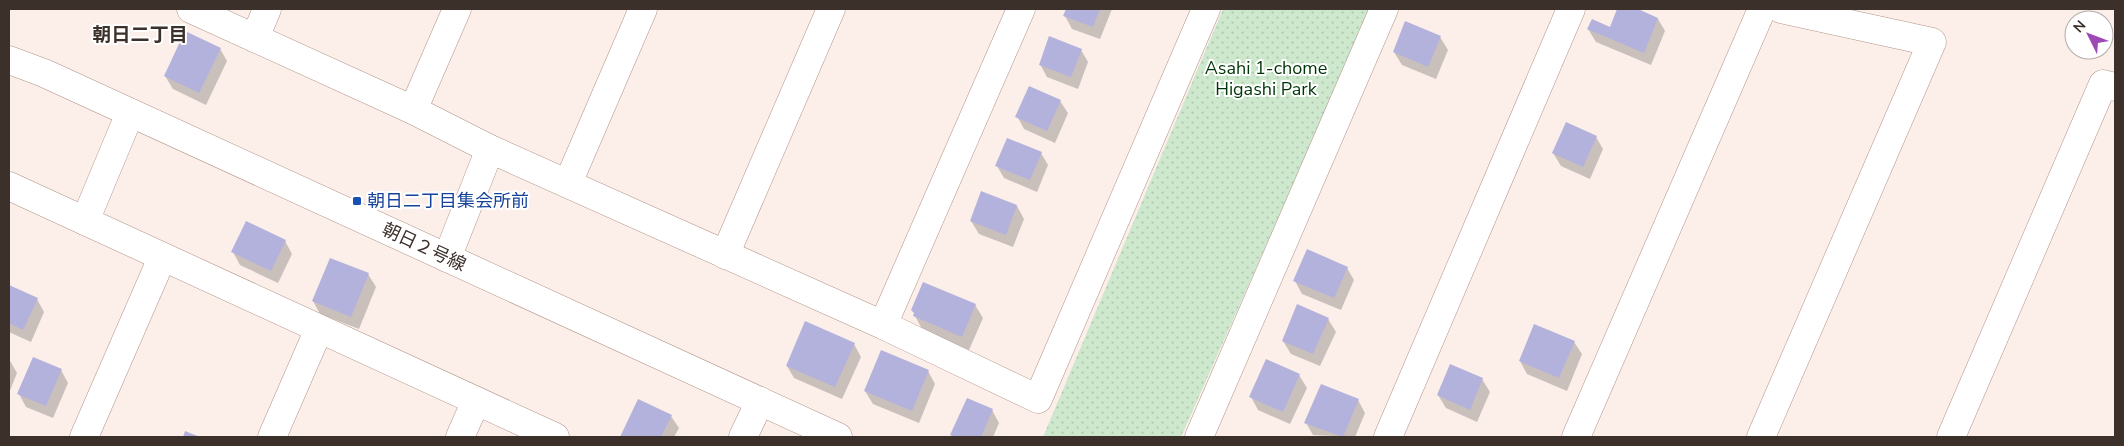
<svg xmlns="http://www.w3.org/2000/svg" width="2124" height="446" viewBox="0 0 2124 446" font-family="'Nunito Sans','Noto Sans JP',sans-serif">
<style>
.park{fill:url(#park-dots)}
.shadow{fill:#0003}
.building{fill:#b3b2dd}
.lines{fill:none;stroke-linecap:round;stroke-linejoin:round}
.minor-casing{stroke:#b19487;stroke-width:29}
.tertiary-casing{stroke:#b19487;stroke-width:29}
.minor{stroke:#fff;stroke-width:28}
.tertiary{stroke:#fff;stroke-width:28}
.transit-dot{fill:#1a4fb4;stroke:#fff;stroke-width:2}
.labels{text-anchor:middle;stroke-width:4;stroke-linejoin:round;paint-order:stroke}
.park-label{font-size:18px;fill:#003607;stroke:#fff}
.transit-label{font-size:18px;fill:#164399;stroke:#fff;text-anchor:start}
.street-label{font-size:18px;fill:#3c302b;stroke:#fff}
.neighbourhood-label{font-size:19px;font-weight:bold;fill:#3c302b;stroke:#fff}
</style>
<defs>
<pattern id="park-dots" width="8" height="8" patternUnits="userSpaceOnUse" patternTransform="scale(1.25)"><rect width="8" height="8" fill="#cde8cd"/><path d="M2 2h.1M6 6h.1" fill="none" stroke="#b1c7b0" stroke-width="1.8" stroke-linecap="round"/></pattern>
</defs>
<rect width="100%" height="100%" fill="#fcefea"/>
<path class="park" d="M1223 9H1371L1181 437H1043Z"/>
<g class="shadow">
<path d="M1067 9H1112L1100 39 1072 29 1065 16Z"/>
<path d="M1619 9H1635L1658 19 1665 31 1651 65 1596 42 1588 29 1610 28Z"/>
<path d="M1440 37 1448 50 1436 79 1402 65 1394 52Z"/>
<path d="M220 49 227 61 206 105 173 89 165 76Z"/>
<path d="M1081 50 1088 62 1078 89 1047 77 1040 64Z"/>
<path d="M1060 101 1068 113 1055 143 1024 129 1017 116Z"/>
<path d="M1596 137 1603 149 1590 179 1561 166 1553 153Z"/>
<path d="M1041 153 1048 165 1037 192 1004 178 997 166Z"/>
<path d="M982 193 1017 206 1024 219 1013 247 979 234 971 221Z"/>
<path d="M285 241 292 254 278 283 240 265 233 252Z"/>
<path d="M1347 268 1354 280 1341 310 1302 294 1295 281Z"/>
<path d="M368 274 376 287 359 329 320 314 313 301Z"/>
<path d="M9 287 37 299 44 312 31 342 9 332Z"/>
<path d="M975 305 983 318 969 350 922 329 915 316Z"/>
<path d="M1328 319 1336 332 1320 366 1291 354 1283 341Z"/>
<path d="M1574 342 1582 354 1567 391 1527 374 1520 361Z"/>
<path d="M854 344 861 357 842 399 794 378 787 366Z"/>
<path d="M9 359 17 373 9 393Z"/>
<path d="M61 370 68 383 53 418 26 407 19 394Z"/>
<path d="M928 371 935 384 919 423 873 404 865 391Z"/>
<path d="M1299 375 1307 388 1290 424 1258 410 1251 397Z"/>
<path d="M1482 379 1490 392 1477 422 1446 408 1438 395Z"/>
<path d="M1358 400 1365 413 1355 437 1313 435 1306 423Z"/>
<path d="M638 401 671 416 679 428 674 437H622Z"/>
<path d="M992 410 999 423 993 437H953L952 435Z"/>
</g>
<g class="building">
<path d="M1066 9H1100L1093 27 1063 16Z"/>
<path d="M1617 9H1638L1658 18 1644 53 1587 29 1592 19 1610 27Z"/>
<path d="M1405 21 1441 36 1428 67 1393 52Z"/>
<path d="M185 31 221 48 199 93 164 76Z"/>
<path d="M1049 36 1082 49 1071 77 1039 65Z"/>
<path d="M1029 86 1061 100 1047 131 1015 117Z"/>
<path d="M1566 122 1597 136 1583 167 1552 153Z"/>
<path d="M1007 138 1042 152 1030 180 995 166Z"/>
<path d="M981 191 1017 205 1006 235 970 221Z"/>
<path d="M246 221 286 240 271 271 231 252Z"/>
<path d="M1307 249 1348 267 1334 298 1293 281Z"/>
<path d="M330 258 369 273 351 317 312 301Z"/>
<path d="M923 282 976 304 962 337 913 316 914 313 911 310Z"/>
<path d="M9 285 38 298 23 330 9 323Z"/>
<path d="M1297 304 1329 318 1313 354 1282 341Z"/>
<path d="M805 321 855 343 835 387 786 366Z"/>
<path d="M1534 324 1575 341 1559 378 1519 361Z"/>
<path d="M881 350 929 370 912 411 864 391Z"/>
<path d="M33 357 62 369 46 406 17 394Z"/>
<path d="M1266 359 1300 374 1283 412 1249 397Z"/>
<path d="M1450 364 1483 378 1470 410 1437 395Z"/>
<path d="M1321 384 1359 399 1343 437 1304 423Z"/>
<path d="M967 398 993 409 981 437H955L950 435Z"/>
<path d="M638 399 672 415 661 437H620Z"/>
<path d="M185 431 200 437H183Z"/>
</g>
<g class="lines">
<g class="minor-casing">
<g id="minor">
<path d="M191 9 413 110 490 149 883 325 1038 399 1206 9"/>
<path d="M255 38 267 9"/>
<path d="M413 110 457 9"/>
<path d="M568 183 643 9"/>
<path d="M9 186 555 437"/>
<path d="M85 221 130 113"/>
<path d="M725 255 831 9"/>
<path d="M447 258 490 149"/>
<path d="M883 325 1021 9"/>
<path d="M84 437 162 258"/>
<path d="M272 437 319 329"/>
<path d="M460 437 476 401"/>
<path d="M743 437 760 401"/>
<path d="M1199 437 1384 9"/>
<path d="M1388 437 1571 9"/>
<path d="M1576 437 1762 9"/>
<path d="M1761 437 1932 42 1781 9"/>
<path d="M1951 437 2103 84 2115 87"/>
</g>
</g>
<g class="tertiary-casing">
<path id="tertiary" d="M9 60 44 73 838 437"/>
</g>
<use href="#minor" class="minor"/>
<use href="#tertiary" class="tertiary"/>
</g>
<rect class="transit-dot" x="352" y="196" width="10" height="10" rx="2.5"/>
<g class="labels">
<g class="park-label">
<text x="1266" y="74">Asahi 1-chome<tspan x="1266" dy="21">Higashi Park</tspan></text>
</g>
<g class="transit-label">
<text x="367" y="207">朝日二丁目集会所前</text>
</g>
<g class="street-label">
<text transform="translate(424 247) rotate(25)" y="6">朝日２号線</text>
</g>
<g class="neighbourhood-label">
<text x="140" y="41">朝日二丁目</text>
</g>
</g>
<rect width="2124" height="446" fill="none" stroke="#3c302b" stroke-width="20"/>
<g transform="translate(2089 35) rotate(312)"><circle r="24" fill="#ffffff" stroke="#b1acaa"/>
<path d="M0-4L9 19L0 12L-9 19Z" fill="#9d48b6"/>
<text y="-8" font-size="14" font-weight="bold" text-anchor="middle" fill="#3c302b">N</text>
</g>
</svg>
